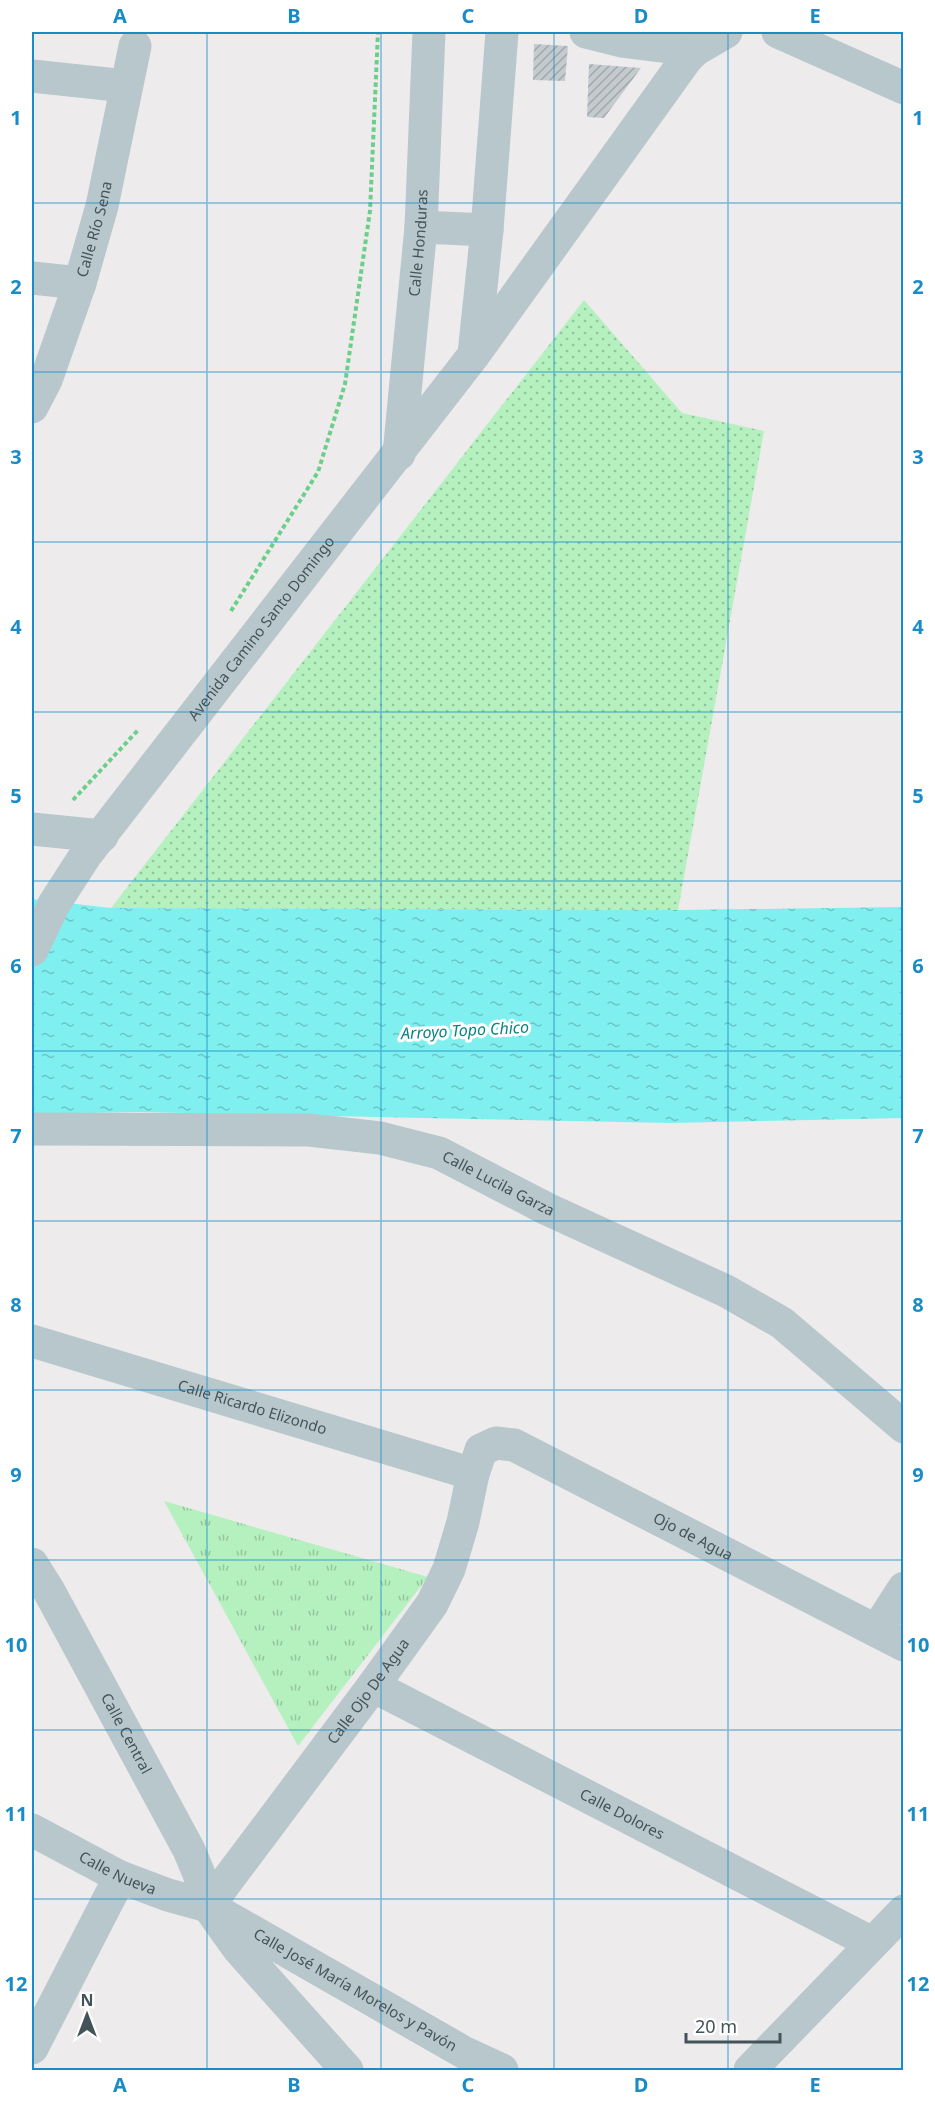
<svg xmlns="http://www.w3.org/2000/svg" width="935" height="2102" viewBox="0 0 935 2102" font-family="'Noto Sans',sans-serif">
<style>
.grass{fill:url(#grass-dots)}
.park{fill:url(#park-tufts)}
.water{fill:url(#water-ripples)}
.building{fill:url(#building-hatch)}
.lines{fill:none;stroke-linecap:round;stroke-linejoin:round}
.path{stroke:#6ccf89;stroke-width:4;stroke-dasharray:4.5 3;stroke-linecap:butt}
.minor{stroke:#b8c7cc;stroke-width:33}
.grid{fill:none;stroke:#198cc8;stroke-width:1.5;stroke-opacity:0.55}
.labels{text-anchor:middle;stroke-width:6;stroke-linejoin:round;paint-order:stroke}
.street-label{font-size:15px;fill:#435459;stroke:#fff}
.water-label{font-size:16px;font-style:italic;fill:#088483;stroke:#fff}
.neatline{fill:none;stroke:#198cc8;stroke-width:2}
.grid-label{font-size:20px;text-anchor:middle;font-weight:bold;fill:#198cc8}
</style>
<defs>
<pattern id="grass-dots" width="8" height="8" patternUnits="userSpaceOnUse" patternTransform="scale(1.5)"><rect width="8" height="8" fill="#b5f0bf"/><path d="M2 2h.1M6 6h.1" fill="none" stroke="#95c59e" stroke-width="1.8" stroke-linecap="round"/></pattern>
<pattern id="park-tufts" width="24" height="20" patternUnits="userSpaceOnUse" patternTransform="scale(1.5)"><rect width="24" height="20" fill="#b5f0bf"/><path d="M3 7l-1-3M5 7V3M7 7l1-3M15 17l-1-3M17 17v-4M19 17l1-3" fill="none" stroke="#95c59e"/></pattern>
<pattern id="water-ripples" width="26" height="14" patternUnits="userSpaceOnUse" patternTransform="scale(1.5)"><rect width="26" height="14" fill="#7ff0ef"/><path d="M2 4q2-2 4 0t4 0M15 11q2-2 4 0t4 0" fill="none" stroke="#6ac5c5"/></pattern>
<pattern id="building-hatch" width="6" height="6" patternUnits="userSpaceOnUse" patternTransform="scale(1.5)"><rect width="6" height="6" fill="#c4cbcf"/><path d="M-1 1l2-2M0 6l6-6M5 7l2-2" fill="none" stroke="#a1a7ab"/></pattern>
</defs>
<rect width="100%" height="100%" fill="#eeebec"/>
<path class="grass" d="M584 300 682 413 764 431 678 910 111 908Z"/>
<path class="park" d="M164 1501 428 1577 298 1746Z"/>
<path class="water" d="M32 899 111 908 678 910 903 907V1118L671 1123 138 1112 32 1114Z"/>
<g class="building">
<path d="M534 44 568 46 565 81 533 80Z"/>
<path d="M589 64 641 68 604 118 587 117Z"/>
</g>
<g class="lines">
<g class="path">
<path d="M231 611 318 472 345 384 370 211 378 32"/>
<path d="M73 800 139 729"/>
</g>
<g class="minor">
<path d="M586 32 622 41 695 50"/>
<path d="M778 32 904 88"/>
<path d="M32 76 126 86"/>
<path d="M421 227 487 230"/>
<path d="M32 278 80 283"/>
<path d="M474 354 487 230 502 32"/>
<path id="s1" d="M32 407 46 380 80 283 102 206 135 46"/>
<path id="s2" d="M399 454 421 227 429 32"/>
<path d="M32 829 102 836"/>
<path id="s3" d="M32 950 54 904 85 856 473 356 687 58 695 50 726 32"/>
<path id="s4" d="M32 1129 309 1130 380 1138 439 1153 547 1209 726 1291 782 1323 904 1427"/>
<path id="s5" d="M32 1341 473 1474"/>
<path id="s6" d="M32 1564 49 1591 189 1850 199 1874 208 1906 238 1948 347 2070"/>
<path d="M877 1630 904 1588"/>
<path id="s7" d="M373 1686 872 1943"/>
<path id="s8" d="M32 1830 120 1877 168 1895 208 1906 465 2053 502 2070"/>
<path id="s9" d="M208 1906 373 1686 432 1604 449 1569 463 1522 473 1474 481 1450 496 1443 514 1445 904 1645"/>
<path d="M32 2048 120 1877"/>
<path d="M750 2070 904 1911"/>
</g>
</g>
<path class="grid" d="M207 32V2070M381 32V2070M554 32V2070M728 32V2070M32 203H904M32 372H904M32 542H904M32 712H904M32 881H904M32 1051H904M32 1221H904M32 1390H904M32 1560H904M32 1730H904M32 1899H904"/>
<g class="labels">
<g class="street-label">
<text dy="5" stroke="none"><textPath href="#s1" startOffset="189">Calle Río Sena</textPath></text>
<text dy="5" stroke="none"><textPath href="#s2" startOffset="212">Calle Honduras</textPath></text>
<text dy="5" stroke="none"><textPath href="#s3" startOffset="396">Avenida Camino Santo Domingo</textPath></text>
<text dy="5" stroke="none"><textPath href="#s4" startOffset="476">Calle Lucila Garza</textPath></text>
<text dy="5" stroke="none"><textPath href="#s5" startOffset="230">Calle Ricardo Elizondo</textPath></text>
<text dy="5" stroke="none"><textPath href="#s9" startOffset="774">Ojo de Agua</textPath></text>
<text dy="5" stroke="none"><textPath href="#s9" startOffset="268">Calle Ojo De Agua</textPath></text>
<text dy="5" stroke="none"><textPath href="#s6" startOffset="194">Calle Central</textPath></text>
<text dy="5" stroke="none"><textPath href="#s7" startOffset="280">Calle Dolores</textPath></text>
<text dy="5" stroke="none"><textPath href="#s8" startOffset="96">Calle Nueva</textPath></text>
<text dy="5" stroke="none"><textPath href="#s8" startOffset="362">Calle José María Morelos y Pavón</textPath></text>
</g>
<g class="water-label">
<text transform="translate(465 1030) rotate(-3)" y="6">Arroyo Topo Chico</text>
</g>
</g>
<rect width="935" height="2102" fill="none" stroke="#ffffff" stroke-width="66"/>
<g transform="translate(87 2015)" stroke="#ffffff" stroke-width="4.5" paint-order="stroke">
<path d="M0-4.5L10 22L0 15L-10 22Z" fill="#435459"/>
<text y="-9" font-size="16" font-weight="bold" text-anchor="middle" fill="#435459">N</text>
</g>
<path d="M686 2033v9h94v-9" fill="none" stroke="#435459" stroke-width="3"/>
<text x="695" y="2033" font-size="18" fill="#435459" stroke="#ffffff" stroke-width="4.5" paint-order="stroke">20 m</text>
<rect x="33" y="33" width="869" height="2036" class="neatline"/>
<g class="grid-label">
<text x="120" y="23">A</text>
<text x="294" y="23">B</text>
<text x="468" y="23">C</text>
<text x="641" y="23">D</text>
<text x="815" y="23">E</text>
<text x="16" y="125">1</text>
<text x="918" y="125">1</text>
<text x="16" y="294">2</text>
<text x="918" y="294">2</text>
<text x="16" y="464">3</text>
<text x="918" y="464">3</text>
<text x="16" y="634">4</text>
<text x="918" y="634">4</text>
<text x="16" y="803">5</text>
<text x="918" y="803">5</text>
<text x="16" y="973">6</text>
<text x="918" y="973">6</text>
<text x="16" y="1143">7</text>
<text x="918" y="1143">7</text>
<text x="16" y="1312">8</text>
<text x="918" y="1312">8</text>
<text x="16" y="1482">9</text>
<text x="918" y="1482">9</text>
<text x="16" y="1652">10</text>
<text x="918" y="1652">10</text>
<text x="16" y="1821">11</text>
<text x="918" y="1821">11</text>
<text x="16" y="1991">12</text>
<text x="918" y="1991">12</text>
<text x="120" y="2092">A</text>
<text x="294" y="2092">B</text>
<text x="468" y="2092">C</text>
<text x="641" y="2092">D</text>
<text x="815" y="2092">E</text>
</g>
</svg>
